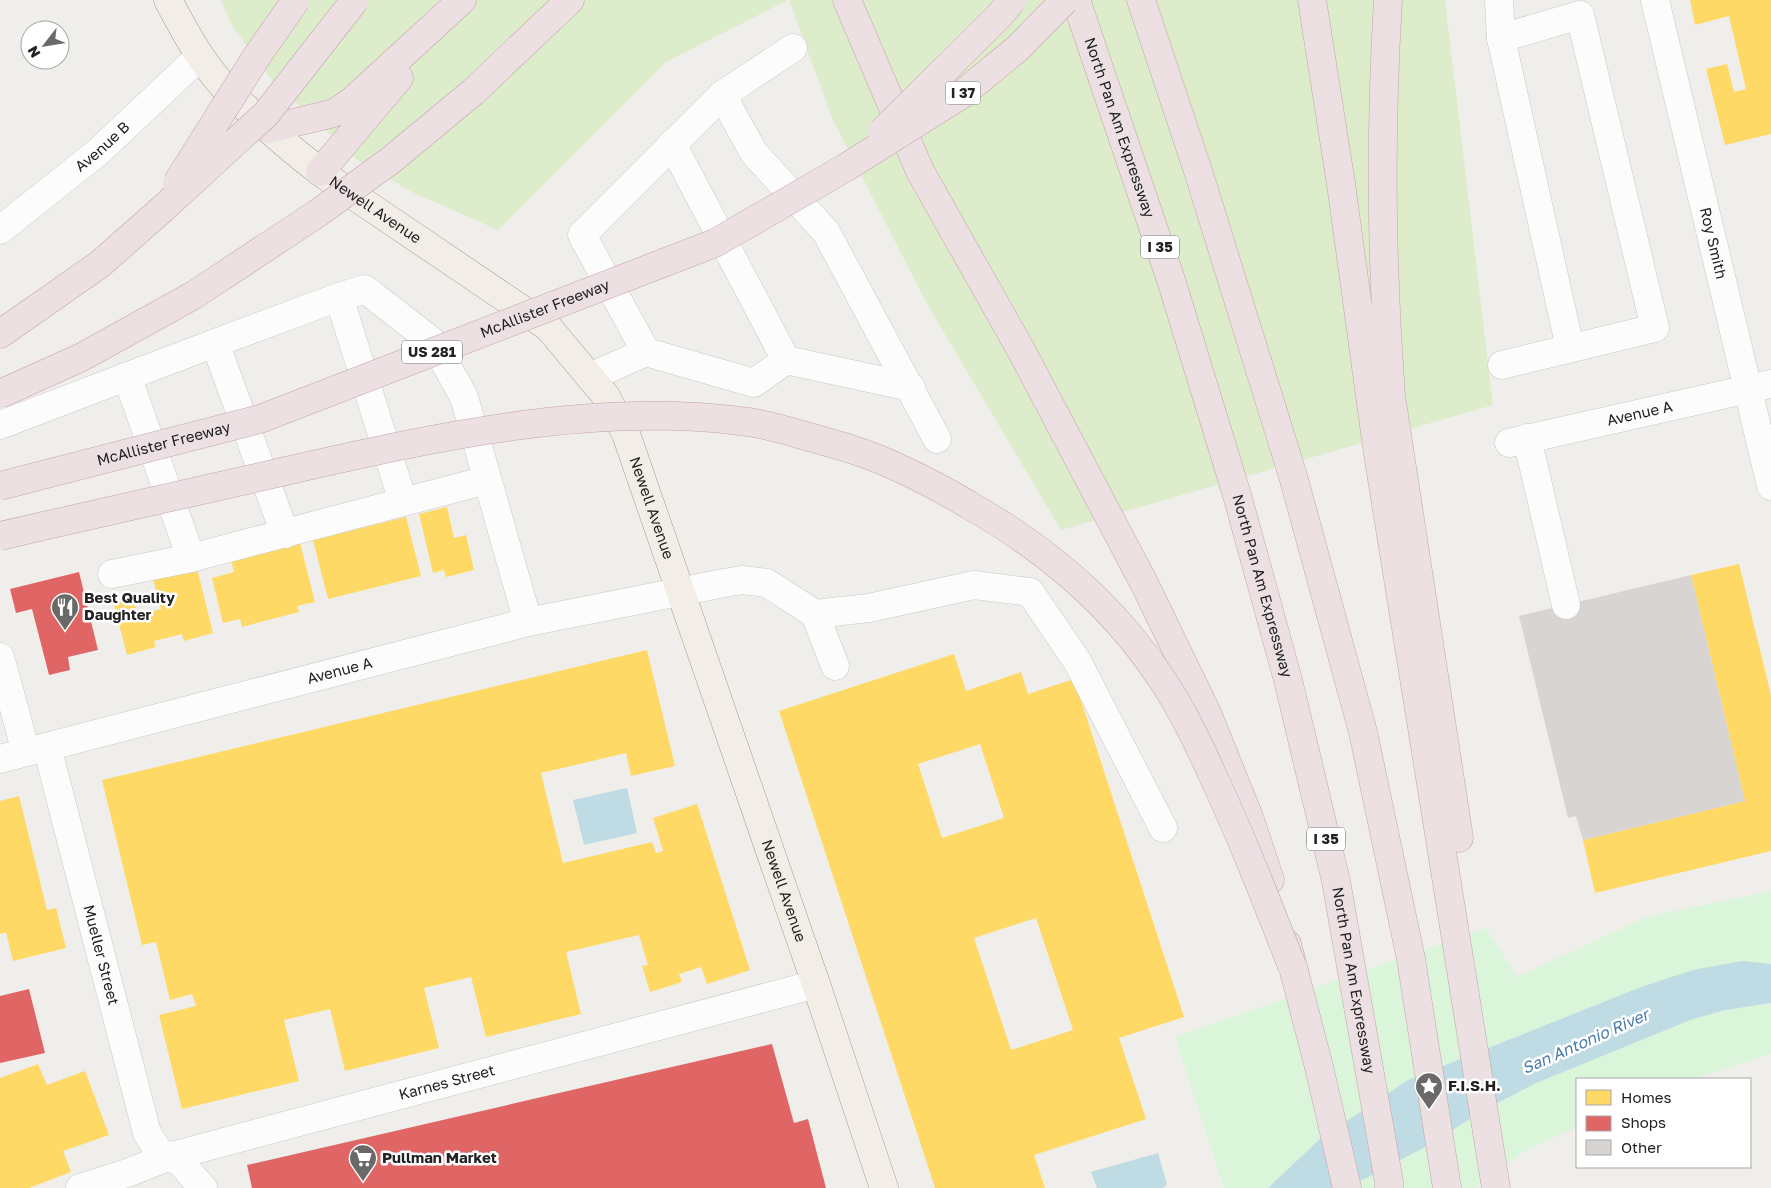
<svg xmlns="http://www.w3.org/2000/svg" width="1771" height="1188" viewBox="0 0 1771 1188" font-family="'Golos Text',sans-serif">
<style>
.grass{fill:#ddeccb}
.park{fill:#daf5da}
.water{fill:#bfdbe3}
.homes{fill:#ffd966;fill-rule:evenodd}
.shops{fill:#e06666}
.building{fill:#d7d4d2}
.lines{fill:none;stroke-linecap:round;stroke-linejoin:round}
.minor-casing{stroke:#c9c8c7;stroke-width:29}
.major-casing{stroke:#a79c86;stroke-width:29}
.highway-casing{stroke:#c5a2ac;stroke-width:29}
.minor{stroke:#fdfcfc;stroke-width:28}
.major{stroke:#f3ede7;stroke-width:28}
.highway{stroke:#ece0e2;stroke-width:28}
.highway-bridge-casing{stroke:#c5a2ac;stroke-width:29;stroke-linecap:butt}
.highway-bridge{stroke:#ece0e2;stroke-width:28}
.labels{text-anchor:middle;stroke-width:5;stroke-linejoin:round;paint-order:stroke}
.shield{fill:#fff;stroke:#646464;stroke-width:1}
.shield-label{font-size:14px;font-weight:bold;fill:#222}
.street-label{font-size:15px;fill:#222;stroke:#fff}
.poi-label{font-size:15px;font-weight:bold;fill:#222;stroke:#fff;text-anchor:start}
.water-label{font-size:16px;font-style:italic;fill:#4a7aab;stroke:#fff}
</style>
<rect width="100%" height="100%" fill="#f0eeeb"/>
<g class="grass">
<path d="M221 0H788L666 62 498 230 412 192 356 159 271 79 232 26Z"/>
<path d="M789 0H1445L1493 405 1061 530 927 304 832 118Z"/>
</g>
<path class="park" d="M1771 891V1054L1693 1079H1577V1127L1526 1150 1476 1188H1224L1175 1037 1486 928 1517 977 1646 917Z"/>
<g class="water">
<path d="M627 788 637 833 584 845 573 800Z"/>
<path d="M1742 961 1771 964V1003L1725 1010 1690 1020 1534 1084 1480 1112 1431 1144 1347 1188H1268L1320 1139 1408 1080 1641 987 1693 970Z"/>
<path d="M1158 1153 1167 1184 1163 1188H1097L1091 1172Z"/>
</g>
<g class="homes">
<path d="M1690 0H1771V134L1725 145 1706 69 1727 64 1734 92 1746 89 1729 16 1695 25Z"/>
<path d="M447 507 454 538 466 535 474 570 446 577 444 570 433 573 419 514Z"/>
<path d="M406 517 421 576 328 599 313 540Z"/>
<path d="M300 543 315 602 297 606 299 612 242 627 240 619 223 623 212 578 234 572 231 560Z"/>
<path d="M1739 564 1771 695V851L1595 893 1583 840 1745 801 1691 575Z"/>
<path d="M197 568 213 633 184 641 182 634 154 641 156 647 127 655 113 601 133 596 138 615 161 609 153 579Z"/>
<path d="M647 650 675 766 631 776 626 753 541 773 563 863 652 842 656 853 663 851 653 818 697 804 750 970 707 984 701 967 679 974 682 982 650 992 642 966 648 965 639 935 566 952 581 1014 486 1037 471 977 424 988 439 1048 345 1071 330 1009 284 1020 299 1081 182 1109 159 1015 196 1006 192 994 170 1000 156 942 142 945 102 780Z"/>
<path d="M954 654 966 691 1021 672 1028 694 1074 679 1184 1017 1119 1038 1146 1119 1034 1155 1045 1188H935L779 711ZM980 744 1004 818 942 838 918 764ZM1036 918 1073 1030 1011 1050 974 938Z"/>
<path d="M19 796 47 910 56 908 66 948 13 961 6 932 0 934V801Z"/>
<path d="M38 1064 47 1085 85 1071 109 1135 63 1151 71 1172 29 1188H0V1078Z"/>
</g>
<g class="shops">
<path d="M79 572 98 650 68 657 70 670 49 675 32 609 16 613 10 589Z"/>
<path d="M29 989 45 1053 0 1063V996Z"/>
<path d="M772 1044 794 1123 808 1119 826 1188H252L247 1165Z"/>
</g>
<path class="building" d="M1691 575 1745 801 1583 840 1576 816 1568 818 1519 616Z"/>
<g class="lines">
<g class="minor-casing">
<g id="minor">
<path d="M1499 0 1501 38"/>
<path id="s1" d="M1655 0 1771 486"/>
<path d="M722 95 754 153 826 232 937 439"/>
<path d="M672 144 786 360"/>
<path id="s2" d="M0 230 98 152 200 56"/>
<path d="M339 297 403 502 487 480"/>
<path d="M215 343 285 534"/>
<path d="M646 352 582 235 722 95 793 48"/>
<path d="M1502 365 1655 328 1580 15 1501 38 1570 348"/>
<path d="M127 376 191 558"/>
<path d="M590 377 646 352 754 383 786 360 911 387"/>
<path d="M0 425 215 343 339 297 365 289 434 343 464 397 528 622"/>
<path d="M1527 438 1566 605"/>
<path id="s3" d="M1509 443 1771 384"/>
<path d="M112 574 191 558 403 502"/>
<path d="M815 614 835 666"/>
<path d="M0 657 26 752"/>
<path id="s4" d="M47 747 147 1133 159 1152 180 1162 203 1188"/>
<path id="s5" d="M0 759 528 622 724 583 742 580 767 583 815 614 869 608 974 585 1030 592 1077 661 1163 828"/>
<path id="s6" d="M80 1188 127 1173 168 1157 816 984"/>
</g>
</g>
<g class="major-casing">
<g id="major">
<path id="s7" d="M168 0C183 28 198 57 219 81 227 91 237 100 246 108 276 137 307 163 341 187L548 327 605 395 626 434 816 984 884 1188"/>
</g>
</g>
<g class="highway-casing">
<g id="highway">
<path d="M847 0 920 171 1021 350 1144 583 1207 713 1249 817 1270 880"/>
<path id="s8" d="M1076 0 1172 283 1237 495 1288 680 1336 881 1389 1182V1188"/>
<path d="M1141 0 1199 174 1293 476 1363 732 1411 959 1447 1188"/>
<path d="M1312 0 1341 184 1378 454 1496 1188"/>
<path d="M1388 0C1380 132 1381 264 1391 396L1459 838"/>
<path d="M473 92 570 0"/>
<path d="M268 129 334 113 351 102 462 0"/>
<path d="M320 172 399 78"/>
<path d="M0 334 100 264 159 212"/>
<path d="M1287 944 1319 1067 1347 1188"/>
</g>
</g>
<use href="#minor" class="minor"/>
<use href="#major" class="major"/>
<use href="#highway" class="highway"/>
<g class="highway-bridge-casing">
<g id="highway-bridge">
<path d="M882 132 1000 15 1012 0"/>
<path d="M177 183 255 59 296 0"/>
<path d="M159 212 266 114 355 0"/>
<path d="M0 394 82 357 194 295 318 213 391 160 473 92"/>
<path id="s9" d="M0 486 260 419 715 243 845 168 961 95 1018 48 1065 0"/>
<path d="M0 536C95 514 190 493 286 471 430 438 592 402 740 421 761 423 782 429 802 435 835 444 868 453 899 468 923 479 946 491 969 505 1045 548 1113 605 1161 678 1182 709 1198 742 1213 776 1242 838 1267 902 1292 966"/>
</g>
</g>
<use href="#highway-bridge" class="highway-bridge"/>
</g>
<defs>
<g id="restaurant-pin" transform="scale(1.4375)"><path d="M0 17L-7.5 6A9.5 9.5 0 1 1 7.5 6Z" fill="#6a6968" stroke="#fff"/><path d="M-5-6h1v4h1v-4h1v4h1v-4h1v5L-1.5 .5V6h-2V.5L-5-1ZM5-6V6H3V1.5H1.5Q1.5-4 5-6Z" fill="#fff"/></g>
<g id="sight-pin" transform="scale(1.4375)"><path d="M0 17L-7.5 6A9.5 9.5 0 1 1 7.5 6Z" fill="#6a6968" stroke="#fff"/><path d="M0-6L1.8-2.2L6-1.7L2.9 1.2L3.7 5.4L0 3.3L-3.7 5.4L-2.9 1.2L-6-1.7L-1.8-2.2Z" fill="#fff"/></g>
<g id="supermarket-pin" transform="scale(1.4375)"><path d="M0 17L-7.5 6A9.5 9.5 0 1 1 7.5 6Z" fill="#6a6968" stroke="#fff"/><path d="M-6-5.5h2.5l.6 2H6L4.5 2H-2.5L-4.4-4H-6ZM-1.5 3.2a1.3 1.3 0 1 0 .1 0ZM3 3.2a1.3 1.3 0 1 0 .1 0Z" fill="#fff"/></g>
</defs>
<g fill-rule="evenodd">
<use href="#restaurant-pin" x="65" y="607"/>
<use href="#sight-pin" x="1429" y="1086"/>
<use href="#supermarket-pin" x="363" y="1158"/>
</g>
<g class="labels">
<g class="shield">
<rect x="945.5" y="81.5" width="35" height="23" rx="4"/>
<rect x="1141" y="235.5" width="38" height="23" rx="4"/>
<rect x="402" y="340.5" width="60" height="23" rx="4"/>
<rect x="1307" y="827.5" width="38" height="23" rx="4"/>
</g>
<g class="shield-label">
<text x="963" y="98">I 37</text>
<text x="1160" y="252">I 35</text>
<text x="432" y="357">US 281</text>
<text x="1326" y="844">I 35</text>
</g>
<g class="street-label">
<text dy="5" stroke="none"><textPath href="#s8" startOffset="135">North Pan Am Expressway</textPath></text>
<text dy="5" stroke="none"><textPath href="#s2" startOffset="132">Avenue B</textPath></text>
<text dy="5" stroke="none"><textPath href="#s7" startOffset="299">Newell Avenue</textPath></text>
<text dy="5" stroke="none"><textPath href="#s1" startOffset="250">Roy Smith</textPath></text>
<text dy="5" stroke="none"><textPath href="#s9" startOffset="574">McAllister Freeway</textPath></text>
<text dy="5" stroke="none"><textPath href="#s3" startOffset="134">Avenue A</textPath></text>
<text dy="5" stroke="none"><textPath href="#s9" startOffset="169">McAllister Freeway</textPath></text>
<text dy="5" stroke="none"><textPath href="#s7" startOffset="719">Newell Avenue</textPath></text>
<text dy="5" stroke="none"><textPath href="#s8" startOffset="615">North Pan Am Expressway</textPath></text>
<text dy="5" stroke="none"><textPath href="#s5" startOffset="351">Avenue A</textPath></text>
<text dy="5" stroke="none"><textPath href="#s7" startOffset="1124">Newell Avenue</textPath></text>
<text dy="5" stroke="none"><textPath href="#s4" startOffset="215">Mueller Street</textPath></text>
<text dy="5" stroke="none"><textPath href="#s8" startOffset="1020">North Pan Am Expressway</textPath></text>
<text dy="5" stroke="none"><textPath href="#s6" startOffset="382">Karnes Street</textPath></text>
</g>
<g class="poi-label">
<text x="84" y="603">Best Quality<tspan x="84" dy="17">Daughter</tspan></text>
<text x="1448" y="1091">F.I.S.H.</text>
<text x="382" y="1163">Pullman Market</text>
</g>
<g class="water-label">
<text transform="translate(1585 1041) rotate(-24)" y="6">San Antonio River</text>
</g>
</g>
<rect x="1576" y="1078" width="175" height="90" fill="#ffffff" stroke="#a7a7a7"/>
<rect x="1586" y="1090" width="25" height="15" fill="#ffd966" stroke="#a7a7a7"/>
<text x="1621" y="1103" font-size="15" fill="#222222">Homes</text>
<rect x="1586" y="1116" width="25" height="15" fill="#e06666" stroke="#a7a7a7"/>
<text x="1621" y="1128" font-size="15" fill="#222222">Shops</text>
<rect x="1586" y="1140" width="25" height="15" fill="#d7d4d2" stroke="#a7a7a7"/>
<text x="1621" y="1153" font-size="15" fill="#222222">Other</text>
<g transform="translate(45 45) rotate(239)"><circle r="24" fill="#ffffff" stroke="#a7a7a7"/>
<path d="M0-4L9 19L0 12L-9 19Z" fill="#6a6968"/>
<text y="-8" font-size="14" font-weight="bold" text-anchor="middle" fill="#222222">N</text>
</g>
</svg>
